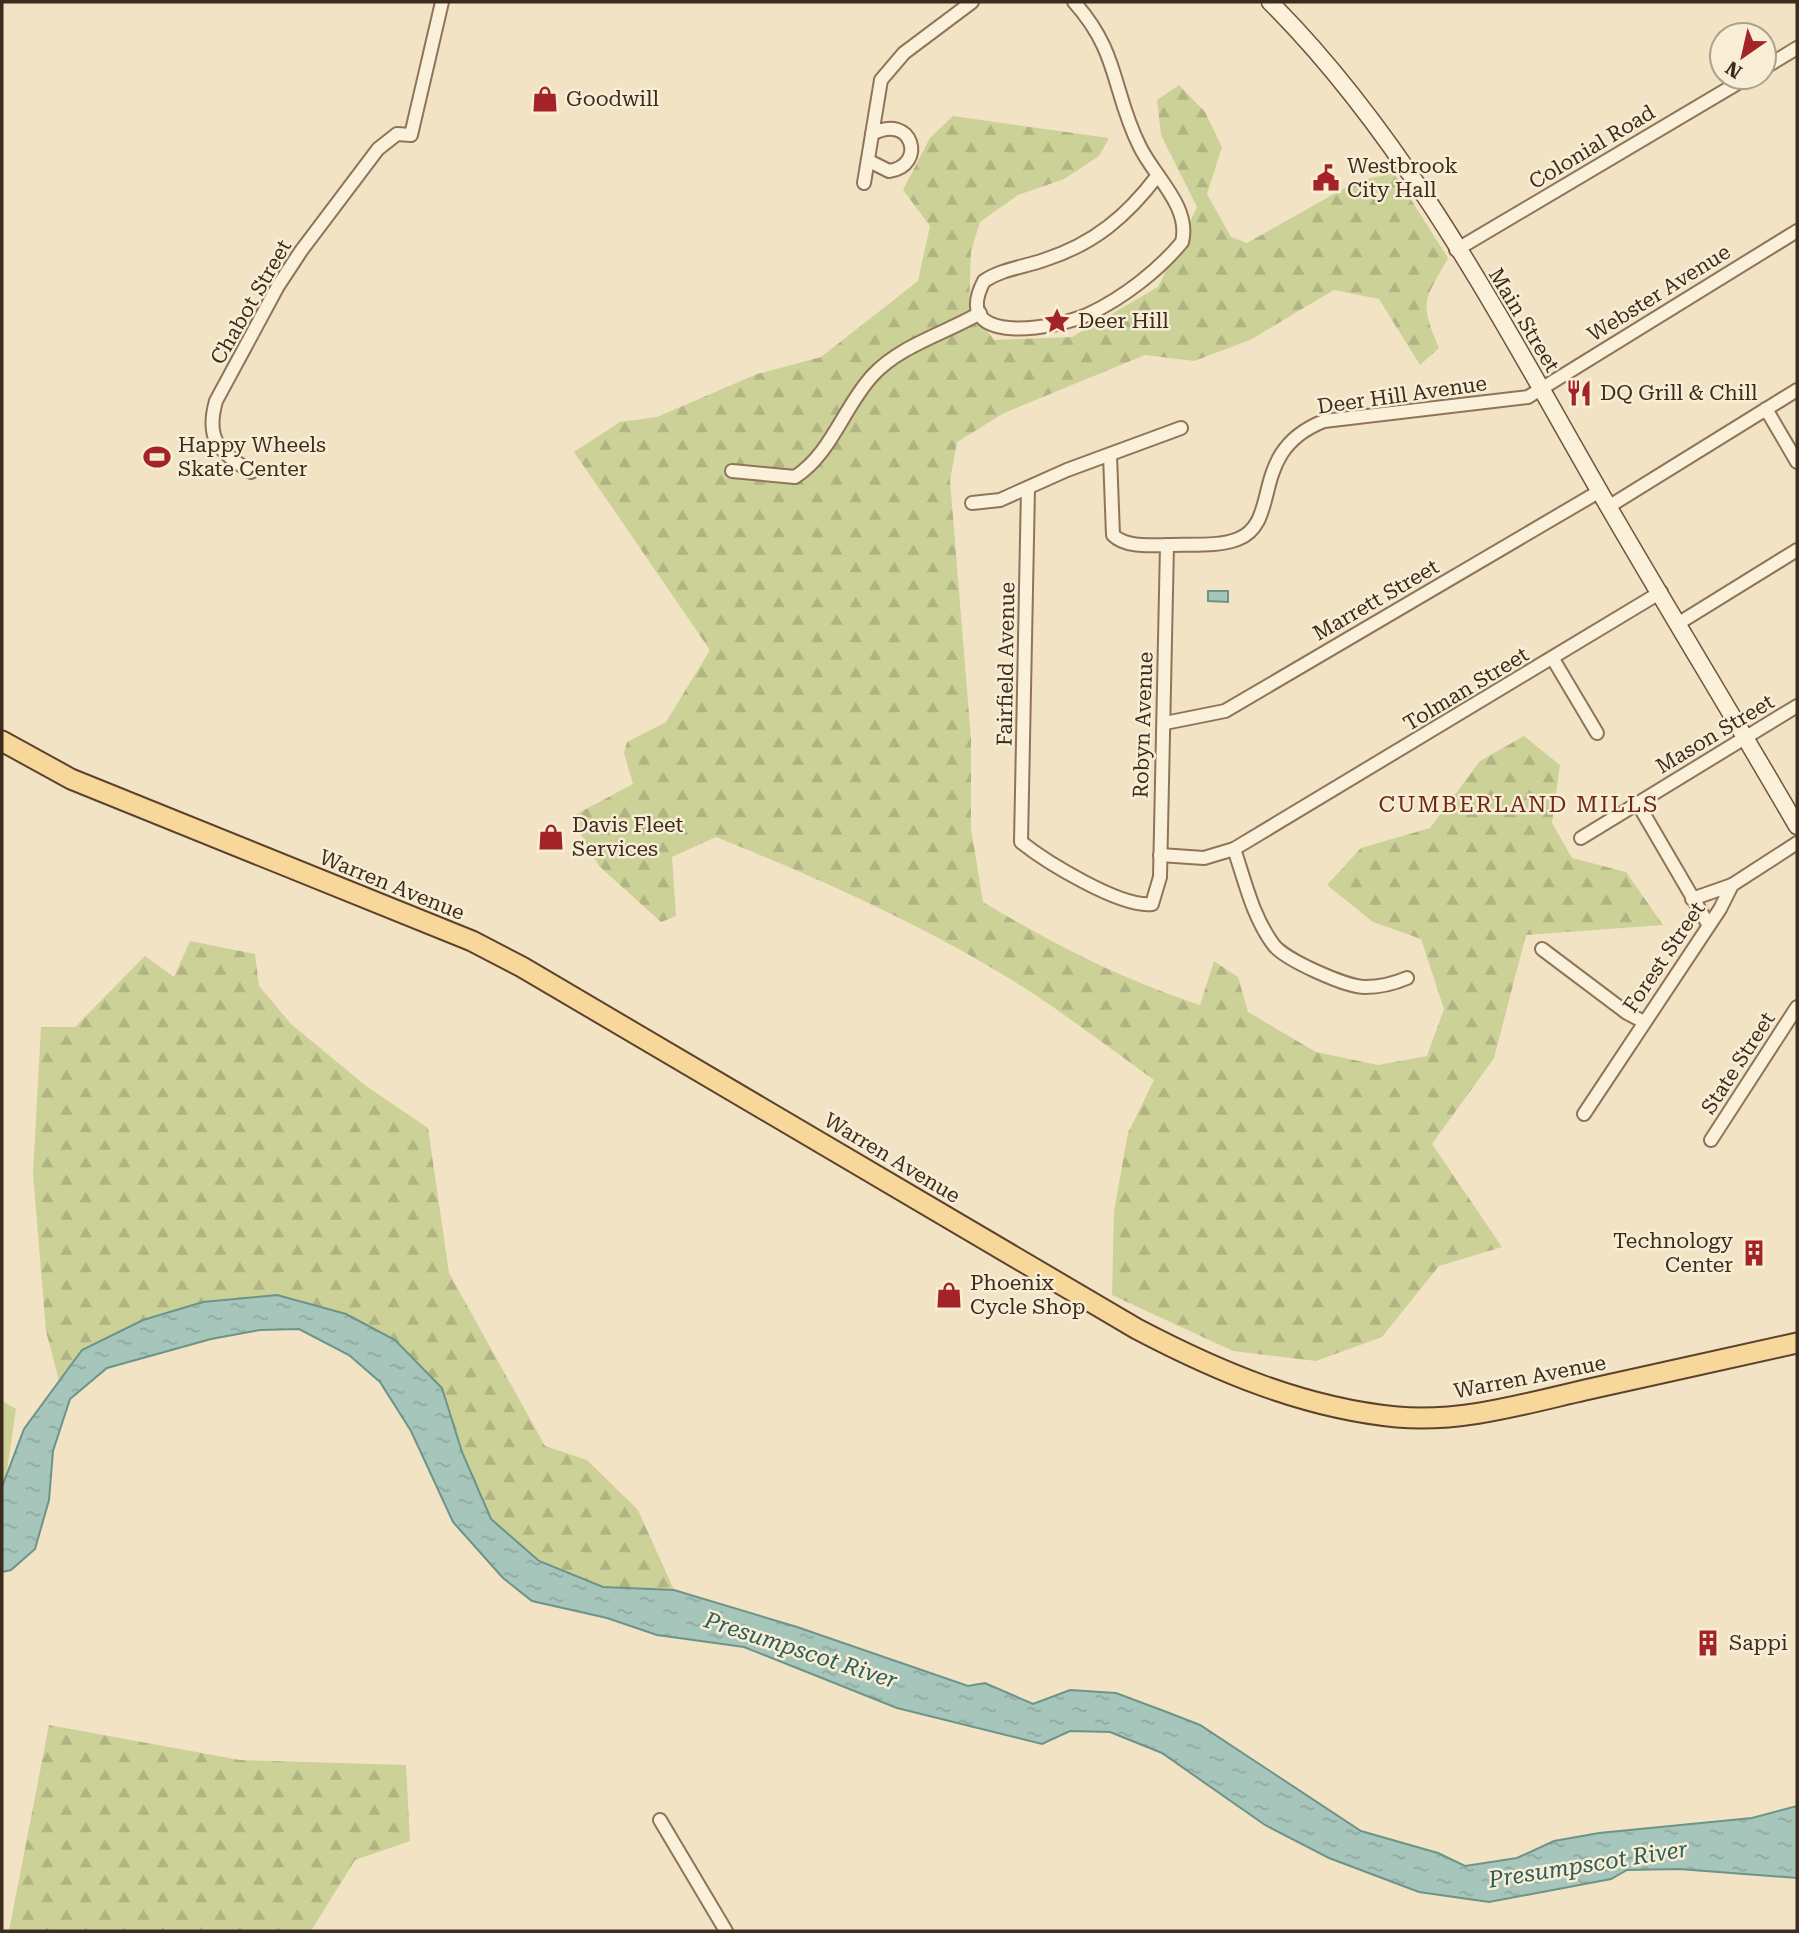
<svg xmlns="http://www.w3.org/2000/svg" width="1799" height="1933" viewBox="0 0 1799 1933" font-family="'Roboto Serif',serif">
<style>
.grass{fill:#ccd197}
.forest{fill:url(#forest-firs)}
.water{fill:url(#water-ripples);stroke:#6c9489;stroke-width:2}
.lines{fill:none;stroke-linecap:round;stroke-linejoin:round}
.street-casing{stroke:#8f7459;stroke-width:16}
.secondary-casing{stroke:#70553c;stroke-width:19}
.primary-casing{stroke:#5c422d;stroke-width:23}
.street{stroke:#fbf0d9;stroke-width:12}
.secondary{stroke:#fbf0d9;stroke-width:16}
.primary{stroke:#f7d89a;stroke-width:19}
.labels{text-anchor:middle;stroke-width:5;stroke-linejoin:round;paint-order:stroke}
.poi-label{font-size:21px;fill:#3d2c1e;stroke:#f8edd5;text-anchor:start}
.street-label{font-size:21px;fill:#3d2c1e;stroke:#f8edd5}
.neighbourhood-label{font-size:23px;letter-spacing:2px;fill:#6e2919;stroke:#f8edd5}
.water-label{font-size:23px;font-style:italic;fill:#2c5e5a;stroke:#f8edd5}
</style>
<defs>
<pattern id="forest-firs" width="22" height="20" patternUnits="userSpaceOnUse" patternTransform="scale(1.75)"><rect width="22" height="20" fill="#ccd197"/><path d="M5 1l3.5 6h-7zM16 11l3.5 6h-7z" fill="#b0b482"/></pattern>
<pattern id="water-ripples" width="26" height="14" patternUnits="userSpaceOnUse" patternTransform="scale(1.75)"><rect width="26" height="14" fill="#a6c5bb"/><path d="M2 4q2-2 4 0t4 0M15 11q2-2 4 0t4 0" fill="none" stroke="#90a9a0"/></pattern>
</defs>
<rect width="100%" height="100%" fill="#f2e3c4"/>
<path class="grass" d="M2 1401 16 1409 5 1484 2 1487Z"/>
<g class="forest">
<path d="M1179 85 1205 112 1222 147 1207 194 1231 237 1247 243 1357 181 1394 173 1448 258C1424 301 1419 302 1439 348L1420 365 1379 299 1334 290 1250 340 1194 361 1145 355 1004 413 957 442 950 480 971 739V828L983 902C1057 946 1119 978 1200 1005L1214 961 1238 977 1248 1012 1316 1052 1378 1065 1427 1056 1444 1009 1421 939 1373 922 1327 885 1361 848 1430 828 1480 761 1524 736 1560 765 1552 823 1572 858 1626 872 1663 925 1526 935 1494 1058 1432 1144 1502 1247 1439 1266 1382 1337 1316 1361 1233 1351 1112 1295 1114 1211 1128 1133 1154 1080C1111 1049 1068 1016 1023 987 926 926 823 880 716 837L672 857 676 916 661 922 599 866 571 817 633 784 624 753 627 742 666 722 710 650 574 452 620 422 657 417 757 374 821 357 918 281 930 226 903 190 930 138 953 116 1109 138 1099 156 1064 179 1018 195 980 222 971 251 969 306 994 340 1072 337 1158 287 1197 207 1161 135 1157 100Z"/>
<path d="M190 941 255 954 259 986 291 1024 366 1086 428 1128 449 1273 545 1446 587 1460 638 1510 674 1590 603 1587 539 1561 491 1519 462 1452 442 1388 346 1314 143 1320 82 1350 59 1381 46 1331 33 1174 41 1027H75L145 956 174 977Z"/>
<path d="M49 1725 240 1760 406 1765 410 1841 355 1860 311 1931H9Z"/>
</g>
<g class="water">
<path d="M1208 591H1228V602L1208 601Z"/>
<path d="M277 1295 346 1314 395 1340 442 1388 462 1452 491 1519 539 1561 603 1587 674 1590 797 1627 968 1686 985 1683 1033 1704 1070 1690 1116 1693 1164 1711 1200 1725 1361 1831 1438 1853 1465 1866 1517 1858 1554 1841 1599 1833 1752 1818 1797 1806V1878L1679 1869 1627 1870 1611 1879 1489 1902 1419 1892 1329 1858 1265 1825 1162 1753 1110 1732 1070 1731 1042 1744 897 1708 744 1647 657 1635 607 1618 532 1601 503 1578 453 1522 411 1431 380 1382 349 1355 299 1329 260 1330 211 1339 107 1368 70 1399 53 1451 49 1500 35 1549 11 1570 2 1572V1487L24 1429 82 1350 143 1320 203 1302Z"/>
</g>
<g class="lines">
<g class="street-casing">
<g id="street">
<path d="M1074 2C1120 53 1112 92 1140 147 1154 176 1191 207 1182 242 1159 270 1123 298 1089 314 1059 328 948 349 984 281 1002 269 1024 267 1044 260 1094 244 1127 216 1158 175"/>
<path d="M1764 68 1797 48"/>
<path d="M869 161 889 171C927 166 913 112 872 134"/>
<path d="M864 183 881 80 904 53 972 2"/>
<path d="M1456 250 1748 77"/>
<path d="M1766 409 1797 462"/>
<path d="M1110 455 1113 535C1126 548 1152 545 1169 545 1190 544 1219 547 1238 539 1283 521 1247 451 1324 421L1528 397 1797 231"/>
<path d="M732 471 795 477C832 453 844 406 873 375 901 345 946 333 980 313"/>
<path d="M251 472C219 451 205 440 216 401L278 286 301 251 378 149 397 134 411 135 442 2"/>
<path d="M1028 488 1021 842C1046 862 1121 908 1152 904L1160 877 1167 545"/>
<path d="M972 503 1000 500 1067 470 1181 428"/>
<path d="M1608 507 1797 390"/>
<path d="M1679 623 1797 550"/>
<path d="M1553 659 1597 733"/>
<path d="M1165 723 1225 711 1600 491"/>
<path d="M1638 804 1708 924"/>
<path d="M1581 838 1797 706"/>
<path d="M1234 849C1245 881 1252 915 1273 944 1283 959 1346 987 1365 987 1380 987 1393 984 1407 978"/>
<path d="M1160 855 1204 858 1234 849 1661 592"/>
<path d="M1692 899 1732 885"/>
<path d="M1542 949 1627 1013 1644 1022"/>
<path d="M1584 1114 1720 909 1732 885 1797 843"/>
<path d="M1711 1140 1797 1007"/>
<path d="M660 1820 726 1931"/>
</g>
</g>
<g class="secondary-casing">
<path id="secondary" d="M1270 2C1412 144 1508 333 1608 506 1670 613 1735 719 1797 826"/>
</g>
<g class="primary-casing">
<path id="primary" d="M2 741 71 779 472 941 522 967 1137 1329C1219 1372 1304 1408 1397 1417 1460 1423 1524 1404 1585 1390 1656 1374 1726 1359 1797 1343"/>
</g>
<use href="#street" class="street"/>
<use href="#secondary" class="secondary"/>
<use href="#primary" class="primary"/>
</g>
<defs>
<g id="shop-bare" transform="scale(2.1)"><path d="M-5-2.5h2.3a2.7 3.5 0 0 1 5.4 0H5L5.5 6h-11ZM-1.5-2.5h3a1.5 2.3 0 0 0-3 0Z" fill="#a32328" stroke="#f8edd5" stroke-width="2.5" paint-order="stroke"/></g>
<g id="civic-bare" transform="scale(2.1)"><path d="M-.6-6.5H3V-4.5H.6V-3L4-1V1h2V6H-6V1h2V-1L-.6-3ZM-1.2 2.5V6h2.4V2.5Z" fill="#a32328" stroke="#f8edd5" stroke-width="2.5" paint-order="stroke"/></g>
<g id="sight-bare" transform="scale(2.1)"><path d="M0-6L1.8-2.2L6-1.7L2.9 1.2L3.7 5.4L0 3.3L-3.7 5.4L-2.9 1.2L-6-1.7L-1.8-2.2Z" fill="#a32328" stroke="#f8edd5" stroke-width="2.5" paint-order="stroke"/></g>
<g id="restaurant-bare" transform="scale(2.1)"><path d="M-5-6h1v4h1v-4h1v4h1v-4h1v5L-1.5 .5V6h-2V.5L-5-1ZM5-6V6H3V1.5H1.5Q1.5-4 5-6Z" fill="#a32328" stroke="#f8edd5" stroke-width="2.5" paint-order="stroke"/></g>
<g id="stadium-bare" transform="scale(2.1)"><path d="M0-5a6.5 5 0 1 0 0 10a6.5 5 0 1 0 0-10ZM-3.5-1.8h7v3.6h-7Z" fill="#a32328" stroke="#f8edd5" stroke-width="2.5" paint-order="stroke"/></g>
<g id="building-bare" transform="scale(2.1)"><path d="M-4-6H4V6H1V3H-1V6H-4ZM-2.5-4.3h1.7v1.8h-1.7ZM.8-4.3h1.7v1.8H.8ZM-2.5-1h1.7V.8h-1.7ZM.8-1h1.7V.8H.8Z" fill="#a32328" stroke="#f8edd5" stroke-width="2.5" paint-order="stroke"/></g>
</defs>
<g fill-rule="evenodd">
<use href="#shop-bare" x="545" y="99"/>
<use href="#civic-bare" x="1326" y="178"/>
<use href="#sight-bare" x="1057" y="321"/>
<use href="#restaurant-bare" x="1579" y="393"/>
<use href="#stadium-bare" x="157" y="457"/>
<use href="#shop-bare" x="551" y="837"/>
<use href="#building-bare" x="1754" y="1253"/>
<use href="#shop-bare" x="949" y="1295"/>
<use href="#building-bare" x="1708" y="1643"/>
</g>
<g class="labels">
<g class="poi-label">
<text x="566" y="106">Goodwill</text>
<text x="1347" y="173">Westbrook<tspan x="1347" dy="24">City Hall</tspan></text>
<text x="1078" y="328">Deer Hill</text>
<text x="1600" y="400">DQ Grill &amp; Chill</text>
<text x="178" y="452">Happy Wheels<tspan x="178" dy="24">Skate Center</tspan></text>
<text x="572" y="832">Davis Fleet<tspan x="572" dy="24">Services</tspan></text>
<text x="1733" y="1248" text-anchor="end">Technology<tspan x="1733" dy="24">Center</tspan></text>
<text x="970" y="1290">Phoenix<tspan x="970" dy="24">Cycle Shop</tspan></text>
<text x="1729" y="1650">Sappi</text>
</g>
<g class="street-label">
<text transform="translate(1592 147) rotate(-31)" y="7">Colonial Road</text>
<text transform="translate(1659 293) rotate(-32)" y="7">Webster Avenue</text>
<text transform="translate(251 302) rotate(-60)" y="7">Chabot Street</text>
<text transform="translate(1524 320) rotate(59)" y="7">Main Street</text>
<text transform="translate(1402 395) rotate(-8)" y="7">Deer Hill Avenue</text>
<text transform="translate(1376 600) rotate(-30)" y="7">Marrett Street</text>
<text transform="translate(1006 664) rotate(-89)" y="7">Fairfield Avenue</text>
<text transform="translate(1466 689) rotate(-31)" y="7">Tolman Street</text>
<text transform="translate(1143 725) rotate(-88)" y="7">Robyn Avenue</text>
<text transform="translate(1715 734) rotate(-31)" y="7">Mason Street</text>
<text transform="translate(392 885) rotate(22)" y="7">Warren Avenue</text>
<text transform="translate(1664 957) rotate(-56)" y="7">Forest Street</text>
<text transform="translate(1738 1063) rotate(-57)" y="7">State Street</text>
<text transform="translate(892 1158) rotate(31)" y="7">Warren Avenue</text>
<text transform="translate(1530 1377) rotate(-11)" y="7">Warren Avenue</text>
</g>
<g class="neighbourhood-label">
<text x="1519" y="812">CUMBERLAND MILLS</text>
</g>
<g class="water-label">
<text transform="translate(801 1650) rotate(18)" y="8">Presumpscot River</text>
<text transform="translate(1588 1864) rotate(-9)" y="8">Presumpscot River</text>
</g>
</g>
<rect width="1799" height="1933" fill="none" stroke="#3d2c1e" stroke-width="7"/>
<g transform="translate(1743 56) rotate(214)"><circle r="33" fill="#f8edd5" stroke="#ada08c" stroke-width="2"/>
<path d="M0-5L12 26L0 18L-12 26Z" fill="#a32328"/>
<text y="-10" font-size="19" font-weight="bold" text-anchor="middle" fill="#3d2c1e">N</text>
</g>
</svg>
